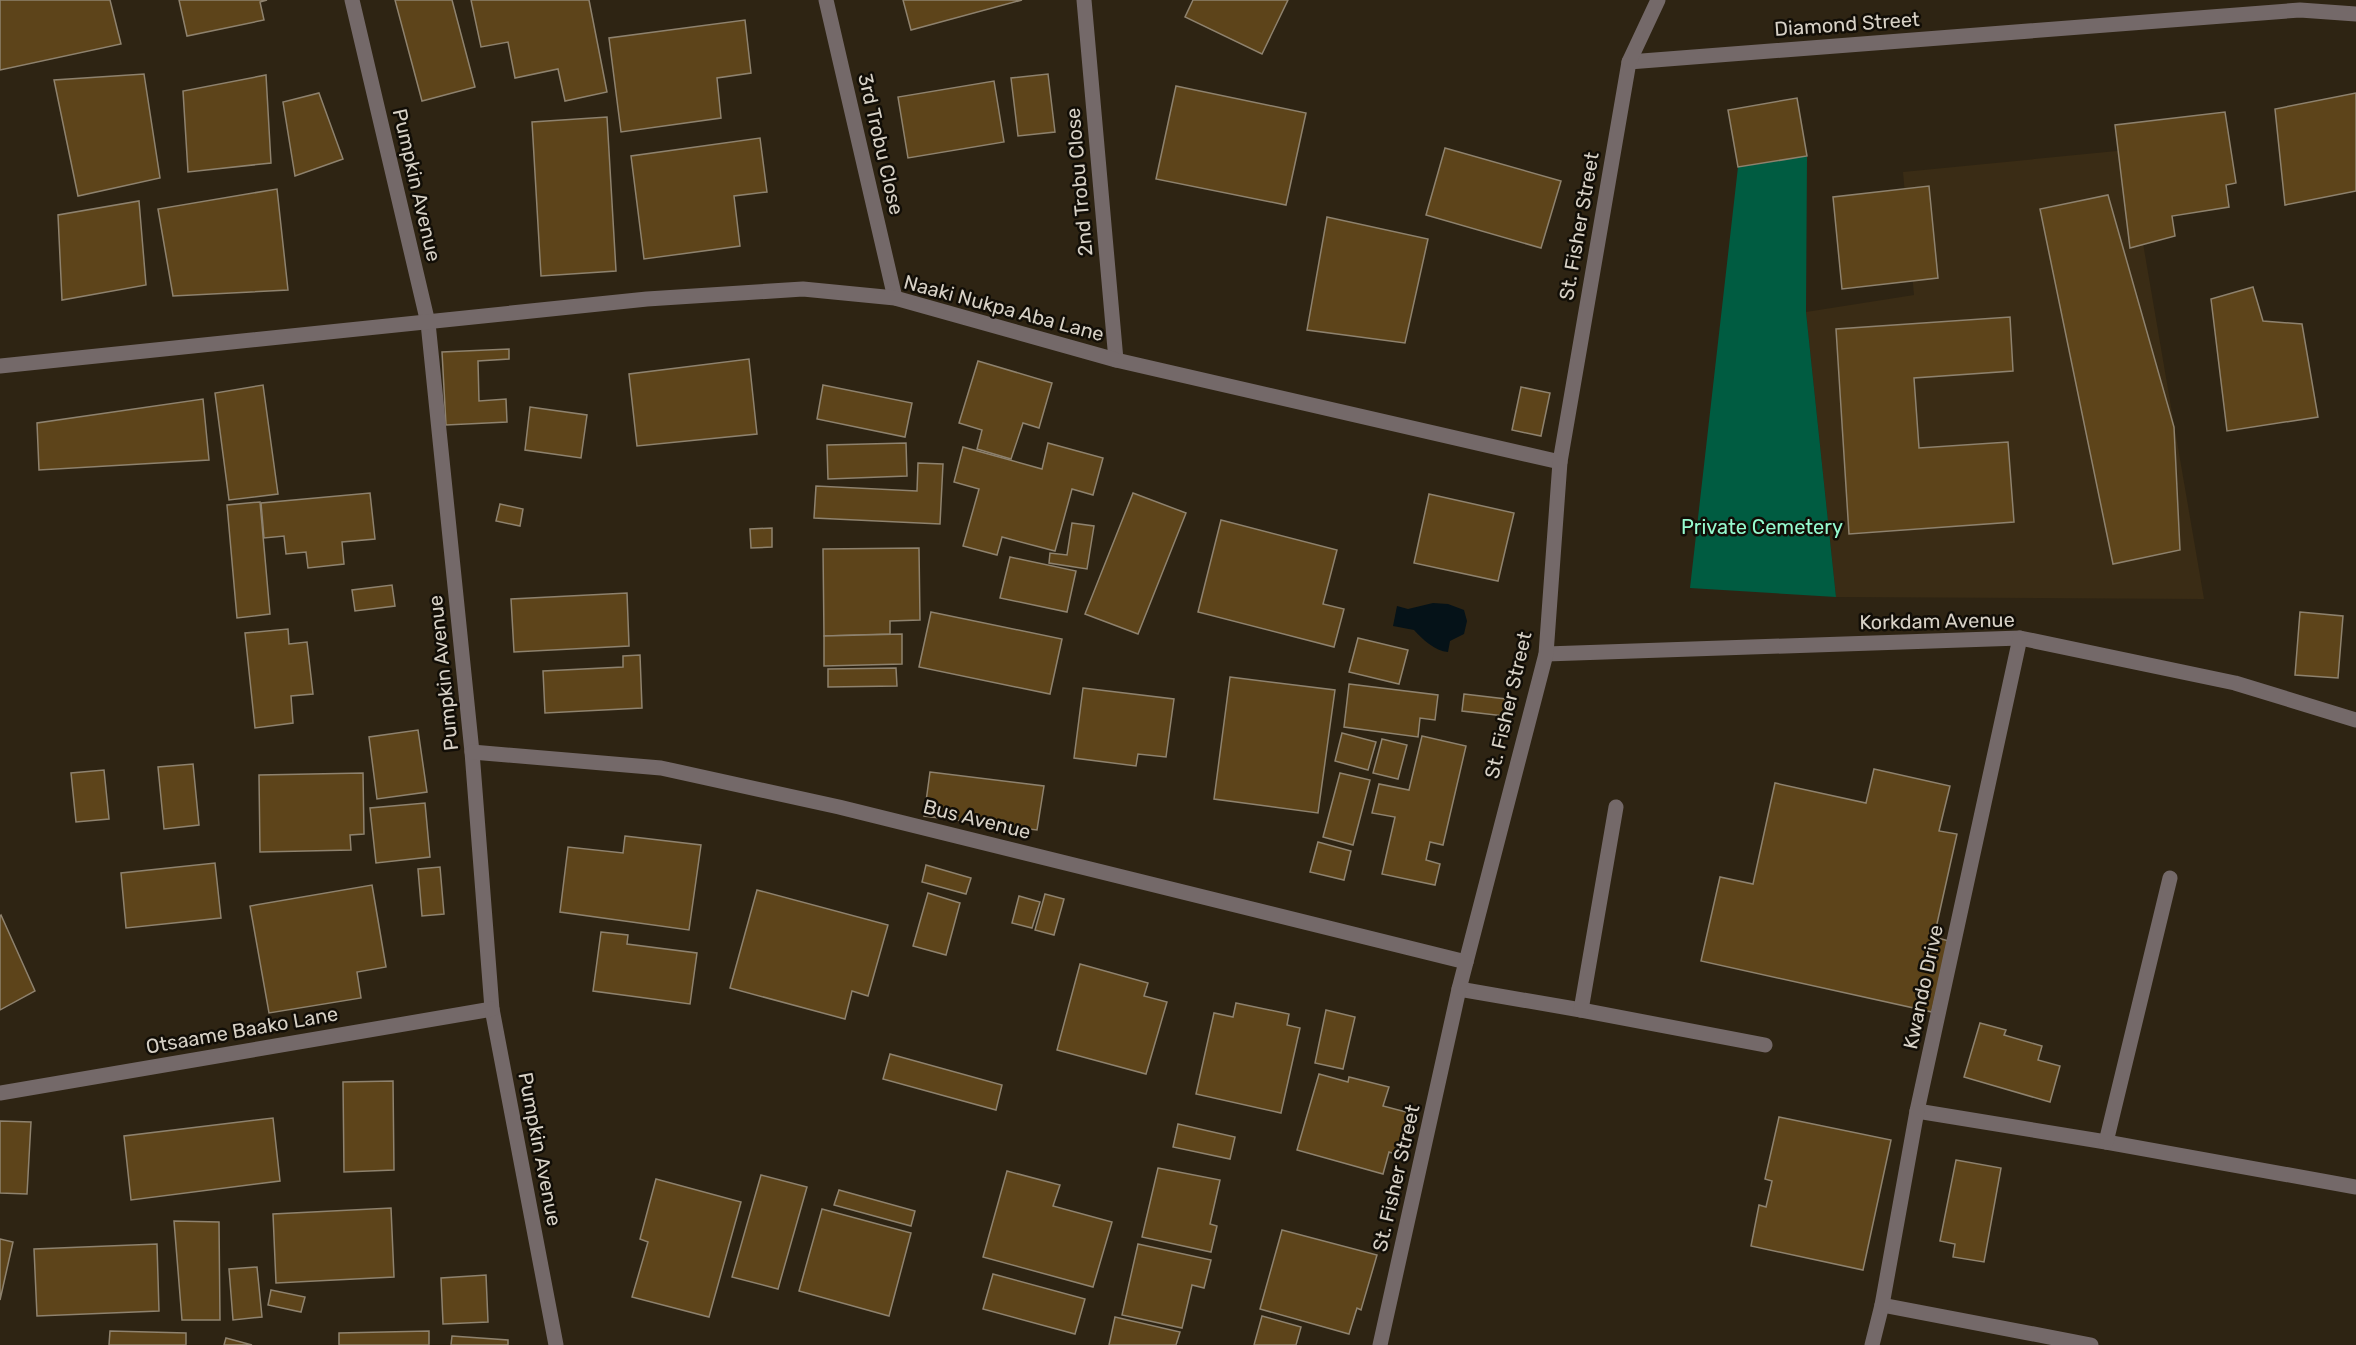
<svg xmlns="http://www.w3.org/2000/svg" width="2356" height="1345" viewBox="0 0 2356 1345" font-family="Rubik,sans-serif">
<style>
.built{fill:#3a2c15}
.green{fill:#005c41}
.water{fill:#051218}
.building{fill:#5d441a;stroke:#8e826e;stroke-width:1.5}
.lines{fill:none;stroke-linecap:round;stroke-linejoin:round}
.minor{stroke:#746969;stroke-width:15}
.labels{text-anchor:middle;stroke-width:5;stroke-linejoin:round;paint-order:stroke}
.street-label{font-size:20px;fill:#d7d1c6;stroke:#120e07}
.park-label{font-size:20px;fill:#96fbd0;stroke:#120e07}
</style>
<rect width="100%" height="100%" fill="#2e2413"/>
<path class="built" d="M2127 150 2204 599 1836 597 1806 312 1914 295 1903 172Z"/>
<path class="green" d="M1807 156 1806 312 1836 597 1690 588 1738 167Z"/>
<path class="water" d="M1433 603 1448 604 1464 610 1467 621 1464 634 1450 641 1448 652C1435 651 1422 639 1414 630L1393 626 1397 606 1408 609Z"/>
<g class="building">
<path d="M0 0H110L121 44 0 70Z"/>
<path d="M179 0H267L260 2 264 20 187 36Z"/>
<path d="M395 0H452L475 87 422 101Z"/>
<path d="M471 0H589L607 92 565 101 558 69 515 78 508 42 481 47Z"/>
<path d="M903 0H1022L911 30Z"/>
<path d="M1193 0H1288L1262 54 1185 17Z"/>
<path d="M745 20 751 73 717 78 721 118 621 132 609 38Z"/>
<path d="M144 74 160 178 78 196 54 80Z"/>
<path d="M1048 74 1055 132 1018 136 1011 78Z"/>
<path d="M266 75 271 163 188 172 183 91Z"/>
<path d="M994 81 1004 142 908 158 898 97Z"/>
<path d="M1176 86 1306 113 1286 205 1156 179Z"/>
<path d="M319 93 343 159 295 176 283 102Z"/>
<path d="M2356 93V191L2285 205 2275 109Z"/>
<path d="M1797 98 1807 156 1738 167 1728 110Z"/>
<path d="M2225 112 2236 183 2226 185 2229 207 2172 216 2175 236 2130 248 2115 125Z"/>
<path d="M607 117 616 271 541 276 532 122Z"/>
<path d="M760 138 767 192 734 196 740 246 644 259 631 156Z"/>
<path d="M1445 148 1561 181 1541 248 1426 215Z"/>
<path d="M1929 186 1938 278 1842 289 1833 197Z"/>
<path d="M277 189 288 290 173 296 158 209Z"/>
<path d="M2108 195 2174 427 2180 550 2113 564 2040 209Z"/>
<path d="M139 201 146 285 62 300 58 215Z"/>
<path d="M1327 217 1428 239 1405 343 1307 330Z"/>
<path d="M2253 287 2263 321 2302 324 2318 417 2227 431 2211 299Z"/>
<path d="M2010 317 2013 371 1914 378 1919 448 2008 442 2014 522 1849 534 1836 329Z"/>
<path d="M509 349V359L478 361 479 401 506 399 507 422 446 425 442 352Z"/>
<path d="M749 359 757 434 637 446 629 374Z"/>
<path d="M978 361 1052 383 1039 428 1023 423 1011 459 977 449 982 430 959 423Z"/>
<path d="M263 385 278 494 229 500 215 393Z"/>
<path d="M823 385 912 403 905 437 817 419Z"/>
<path d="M1521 387 1550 393 1541 436 1512 430Z"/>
<path d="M203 399 209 460 39 470 37 423Z"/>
<path d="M530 407 587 415 581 458 525 450Z"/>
<path d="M906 443 907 476 828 479 827 445Z"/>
<path d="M1048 443 1103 458 1093 495 1072 489 1055 551 1002 537 997 555 963 546 979 489 954 482 963 447 1042 469Z"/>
<path d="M918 463 943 464 940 524 814 518 816 486 917 491Z"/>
<path d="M370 493 375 539 342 542 344 564 308 568 306 552 286 554 284 536 264 538 261 503Z"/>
<path d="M1133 493 1186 513 1138 634 1085 614Z"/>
<path d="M1429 494 1514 513 1498 581 1414 563Z"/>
<path d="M260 502 270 614 237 618 227 505Z"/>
<path d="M500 504 523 509 520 526 496 521Z"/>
<path d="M1221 520 1337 550 1323 604 1344 609 1334 647 1198 612Z"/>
<path d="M1072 523 1094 526 1087 569 1049 563 1050 553 1067 555Z"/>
<path d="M772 528V547L751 548 750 529Z"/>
<path d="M919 548 920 620 890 621V634L824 636 823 549Z"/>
<path d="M1010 557 1076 571 1067 612 1000 598Z"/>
<path d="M392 585 395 606 355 611 352 590Z"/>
<path d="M627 593 629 646 514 652 511 599Z"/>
<path d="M931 612 1062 639 1050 694 919 667Z"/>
<path d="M2300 612 2343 616 2338 678 2295 675Z"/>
<path d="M288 629 289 644 307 642 313 694 291 696 293 723 255 728 245 633Z"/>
<path d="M902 634V664L824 666V636Z"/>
<path d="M1358 638 1408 650 1399 684 1349 672Z"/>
<path d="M640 655 642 708 545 713 543 671 623 667V656Z"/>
<path d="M896 668 897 686 828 687V669Z"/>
<path d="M1230 677 1335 690 1318 813 1214 799Z"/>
<path d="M1349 684 1438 695 1435 720 1420 718 1418 737 1344 727Z"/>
<path d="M1083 688 1174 699 1166 757 1138 754 1136 766 1074 758Z"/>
<path d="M1464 694 1506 699 1504 716 1462 711Z"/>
<path d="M418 730 427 792 377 799 369 737Z"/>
<path d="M1342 733 1376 742 1368 770 1335 761Z"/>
<path d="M1422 736 1466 746 1443 845 1430 842 1426 860 1440 864 1435 885 1382 874 1395 817 1372 813 1379 784 1409 790Z"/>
<path d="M1382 739 1407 745 1398 779 1373 773Z"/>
<path d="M193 764 199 825 164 829 158 767Z"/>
<path d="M1874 769 1950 786 1939 831 1957 834 1934 937 1949 941 1932 1012 1701 961 1720 877 1753 884 1775 783 1866 803Z"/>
<path d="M104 770 109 819 76 822 71 773Z"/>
<path d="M930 772 1044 786 1037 830 924 816Z"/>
<path d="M363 773 364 834 350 835 351 850 260 852 259 775Z"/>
<path d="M1340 773 1370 780 1353 845 1323 837Z"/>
<path d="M425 803 430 857 376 863 370 808Z"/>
<path d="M625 836 701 845 689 930 560 912 568 847 623 853Z"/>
<path d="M1318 842 1351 851 1344 880 1310 872Z"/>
<path d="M215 863 221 918 126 928 121 873Z"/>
<path d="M926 865 971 878 966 894 922 882Z"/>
<path d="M440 867 444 914 422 916 418 869Z"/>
<path d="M372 885 386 967 357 972 361 998 269 1013 250 906Z"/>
<path d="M757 890 888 925 868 996 852 991 845 1019 730 988Z"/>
<path d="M928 893 960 903 946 955 913 946Z"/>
<path d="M1045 894 1064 899 1054 935 1035 930Z"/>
<path d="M1019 896 1040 902 1032 928 1012 923Z"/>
<path d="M1 915 35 991 0 1010V916Z"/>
<path d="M601 932 628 935 627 944 697 953 690 1004 593 991Z"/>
<path d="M1080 964 1148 983 1144 996 1167 1002 1146 1074 1057 1050Z"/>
<path d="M1236 1003 1289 1014 1287 1025 1300 1028 1281 1113 1196 1094 1214 1013 1233 1017Z"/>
<path d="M1326 1010 1355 1017 1343 1069 1315 1063Z"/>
<path d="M1980 1023 2006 1030 2004 1035 2042 1046 2038 1060 2060 1066 2050 1102 1964 1077Z"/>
<path d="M890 1054 1002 1085 996 1110 883 1079Z"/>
<path d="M1319 1074 1348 1082 1349 1077 1389 1087 1383 1106 1410 1113 1398 1155 1389 1152 1383 1174 1297 1150Z"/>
<path d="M393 1081 394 1170 344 1172 343 1082Z"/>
<path d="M1779 1117 1891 1140 1863 1270 1751 1246 1759 1205 1766 1207 1772 1181 1765 1179Z"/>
<path d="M273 1118 280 1181 131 1200 124 1136Z"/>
<path d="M0 1121 31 1122 27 1194 0 1193Z"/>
<path d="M1178 1124 1235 1137 1230 1159 1173 1147Z"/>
<path d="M1956 1160 2001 1168 1984 1262 1953 1257 1955 1244 1940 1241Z"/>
<path d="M1158 1168 1220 1180 1210 1224 1217 1226 1211 1252 1142 1237Z"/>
<path d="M1007 1171 1060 1185 1053 1206 1112 1222 1093 1287 983 1257Z"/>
<path d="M761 1175 807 1187 778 1289 732 1277Z"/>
<path d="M656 1179 741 1202 709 1317 632 1297 648 1242 640 1239Z"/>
<path d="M839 1190 915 1211 911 1226 834 1205Z"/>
<path d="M391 1208 394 1277 276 1283 273 1214Z"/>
<path d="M822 1209 911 1233 889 1316 799 1291Z"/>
<path d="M174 1221 219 1222 220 1320H182Z"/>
<path d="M1282 1230 1377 1255 1361 1310 1357 1308 1349 1334 1260 1309Z"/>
<path d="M0 1239 13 1242 0 1300Z"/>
<path d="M157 1244 159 1311 37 1316 34 1249Z"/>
<path d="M1138 1244 1211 1260 1204 1288 1192 1285 1182 1328 1122 1315Z"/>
<path d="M257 1267 262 1317 233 1320 229 1269Z"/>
<path d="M993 1274 1085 1299 1075 1334 983 1309Z"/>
<path d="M486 1275 488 1322 443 1324 441 1278Z"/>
<path d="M271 1290 305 1297 301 1312 268 1305Z"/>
<path d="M1262 1316 1301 1327 1296 1345H1254Z"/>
<path d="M1115 1317 1180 1332 1176 1345H1109Z"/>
<path d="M110 1331 186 1333V1345H109Z"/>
<path d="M429 1331V1345H339V1333Z"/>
<path d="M452 1336 508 1340V1345H451Z"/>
<path d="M226 1338 252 1345H224Z"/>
</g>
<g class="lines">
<g class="minor">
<path d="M352 0 428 323 472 752 492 1009 556 1345"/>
<path d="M826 0 895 298"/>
<path d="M1084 0 1116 360"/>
<path d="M1629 62 2300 10 2356 14"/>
<path d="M0 366 647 299 803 289 895 298 1116 360 1560 462"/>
<path d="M1546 654 2020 638 2235 683 2356 720"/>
<path d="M472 752 661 768 839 807 1466 962"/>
<path d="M1459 989 1581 1010 1765 1045"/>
<path d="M1581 1010 1616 807"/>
<path d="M0 1093 492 1009"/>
<path d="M1917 1111 2106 1142 2356 1187"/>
<path d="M2106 1142 2170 878"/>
<path d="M1882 1305 2091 1345"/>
<path d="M1380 1345 1459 989 1546 654 1560 462 1629 62 1658 0"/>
<path d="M1872 1345 1882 1305 1917 1111 2020 638"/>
</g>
</g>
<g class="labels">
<g class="street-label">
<text transform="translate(1847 24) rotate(-4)" y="7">Diamond Street</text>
<text transform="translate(881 144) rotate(77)" y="7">3rd Trobu Close</text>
<text transform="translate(1079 182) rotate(-95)" y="7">2nd Trobu Close</text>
<text transform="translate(417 185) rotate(77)" y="7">Pumpkin Avenue</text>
<text transform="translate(1579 226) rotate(-80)" y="7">St. Fisher Street</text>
<text transform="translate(1004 308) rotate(15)" y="7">Naaki Nukpa Aba Lane</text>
<text transform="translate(1937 621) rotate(-1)" y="7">Korkdam Avenue</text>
<text transform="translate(443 673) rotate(-96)" y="7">Pumpkin Avenue</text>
<text transform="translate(1508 705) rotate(-77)" y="7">St. Fisher Street</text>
<text transform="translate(977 819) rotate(14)" y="7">Bus Avenue</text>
<text transform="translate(1923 987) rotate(-78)" y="7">Kwando Drive</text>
<text transform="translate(242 1030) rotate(-10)" y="7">Otsaame Baako Lane</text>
<text transform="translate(540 1149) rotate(79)" y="7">Pumpkin Avenue</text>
<text transform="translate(1396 1178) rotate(-77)" y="7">St. Fisher Street</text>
</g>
<g class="park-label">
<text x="1762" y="534">Private Cemetery</text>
</g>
</g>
</svg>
